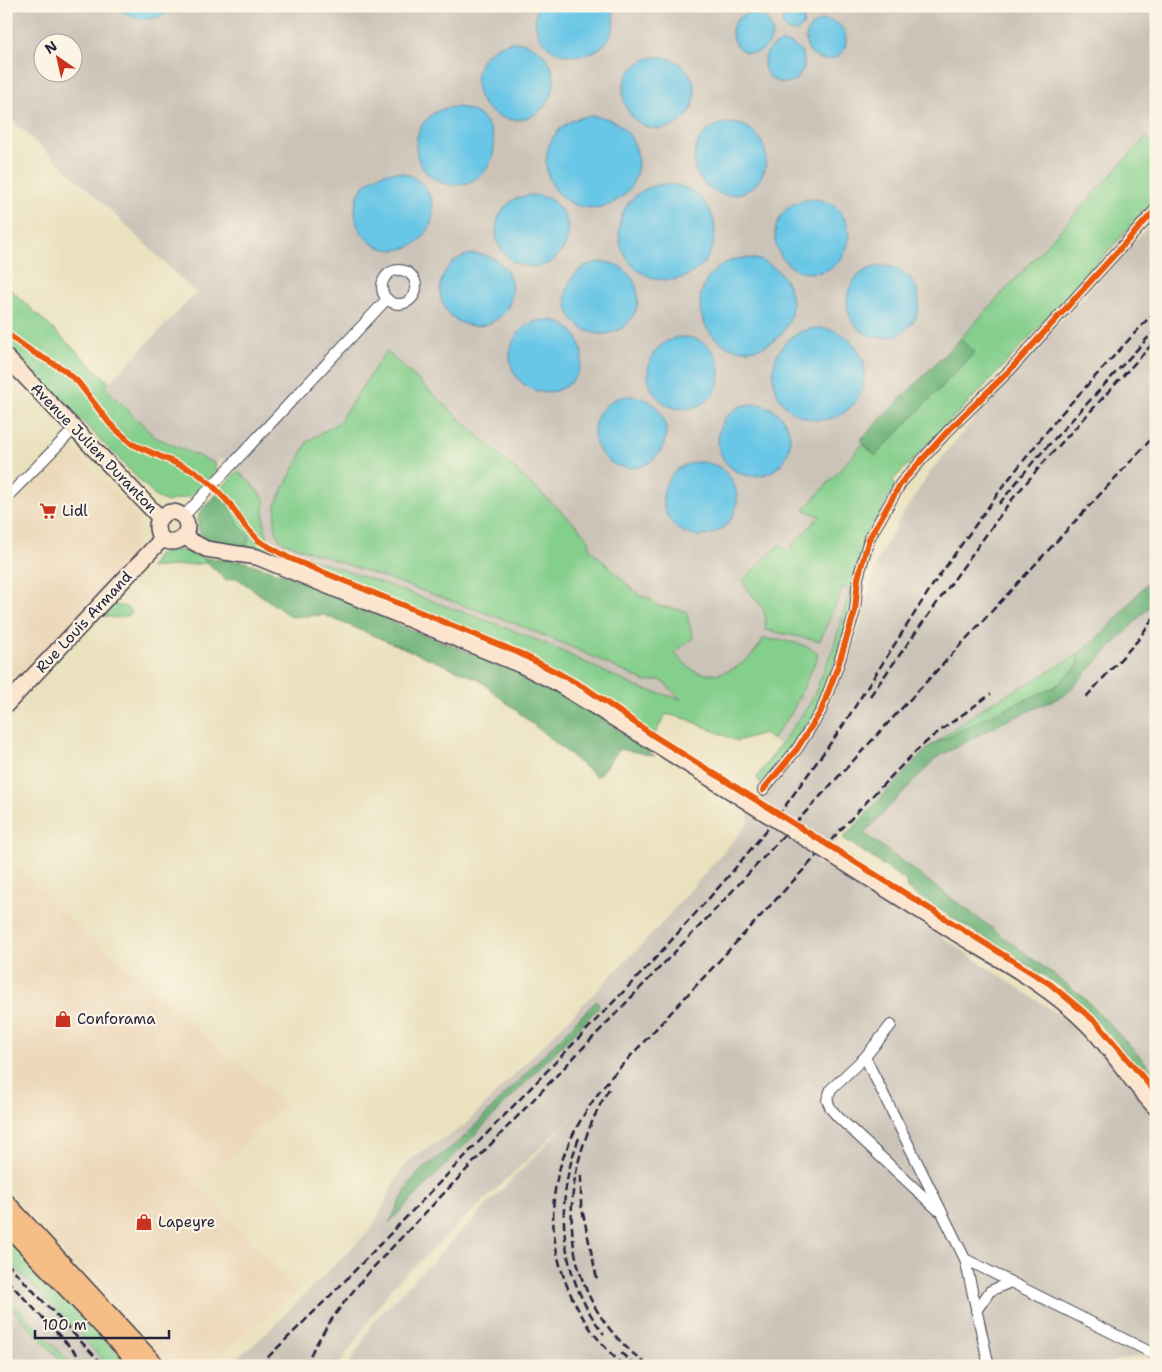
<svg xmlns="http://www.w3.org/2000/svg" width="1162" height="1372" viewBox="0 0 1162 1372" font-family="'Shantell Sans',sans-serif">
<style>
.built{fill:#ecd8ba}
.industrial{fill:#cbc3b8;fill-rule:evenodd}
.green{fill:#85cf8d;stroke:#547864}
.forest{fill:#6cb278;stroke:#476a5a}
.water{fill:#68c6e6;stroke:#457490}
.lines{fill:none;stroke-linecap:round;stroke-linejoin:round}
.street-casing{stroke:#403f4f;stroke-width:12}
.secondary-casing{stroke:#403f4f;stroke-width:18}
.primary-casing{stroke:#403f4f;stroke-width:19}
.street{stroke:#fff;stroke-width:10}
.secondary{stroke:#fbe5cf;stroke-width:15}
.primary{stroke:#f6be87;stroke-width:16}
.rail{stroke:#22223b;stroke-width:2.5;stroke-dasharray:8 4;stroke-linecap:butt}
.secondary-bridge-casing{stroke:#403f4f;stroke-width:18;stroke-linecap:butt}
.secondary-bridge{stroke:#fbe5cf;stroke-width:15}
.cycleway-casing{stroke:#fcf5e5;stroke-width:9}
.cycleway{stroke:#e8590c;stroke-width:6}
.labels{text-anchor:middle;stroke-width:4.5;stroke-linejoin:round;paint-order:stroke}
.street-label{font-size:15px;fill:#22223b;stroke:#fcf5e5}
.poi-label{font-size:15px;fill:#22223b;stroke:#fcf5e5;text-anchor:start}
</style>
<rect width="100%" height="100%" fill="#fcf5e5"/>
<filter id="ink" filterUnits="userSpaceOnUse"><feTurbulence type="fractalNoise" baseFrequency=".02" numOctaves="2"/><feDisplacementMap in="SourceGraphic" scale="10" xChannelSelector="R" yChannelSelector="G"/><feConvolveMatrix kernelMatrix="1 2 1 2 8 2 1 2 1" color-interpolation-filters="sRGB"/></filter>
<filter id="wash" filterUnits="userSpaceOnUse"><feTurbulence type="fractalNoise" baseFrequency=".0096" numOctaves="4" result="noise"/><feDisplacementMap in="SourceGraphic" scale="20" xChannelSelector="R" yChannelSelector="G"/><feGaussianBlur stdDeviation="1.12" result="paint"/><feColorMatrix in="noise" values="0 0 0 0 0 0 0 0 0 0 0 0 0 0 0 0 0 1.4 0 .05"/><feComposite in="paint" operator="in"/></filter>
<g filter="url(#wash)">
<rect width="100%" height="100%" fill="#eae1be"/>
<g class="built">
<path d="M70 446 139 519 135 552 6 696V511Z"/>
<path d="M6 855 68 917 285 1104 199 1186 298 1291 205 1366H171L29 1216 6 1179Z"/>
</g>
<g class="industrial">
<path d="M6 6H1156V202L989 382 893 480 850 591 833 648 811 702 780 745 755 727 707 706 639 688 546 644 504 627 368 578 278 549 273 546 267 536 263 512 265 500 248 480 221 458 216 464 155 437 105 387 196 293 90 191 6 115ZM42 42H72V72H42Z"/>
<path d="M1156 218V1078L1086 996 857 835 931 762 853 821 816 863 853 878 1088 1034 1156 1112V1352L1093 1366H348L373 1322 578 1112 392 1287 338 1366H225L256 1343 372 1228 401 1170 411 1159 464 1126 657 929 751 820 747 817 768 789 793 761 830 702 844 659 851 658 877 561 901 517 933 468 1004 383Z"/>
<path d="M6 1246 120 1366H6Z"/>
</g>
<g class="green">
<path d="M1146 137 1156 146V198L997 373 893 480 895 486 871 529 851 612 818 709 792 749 760 784 757 777 811 702 833 648 850 591 843 587 820 641 765 630C766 625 766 619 765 614 761 600 746 594 743 580L780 544 787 551 820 516 804 510 863 444 875 456 975 352 960 339Z"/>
<path d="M6 285 109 382 105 387 155 437 216 464 214 475 190 496 167 502 156 497 6 343Z"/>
<path d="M386 351 578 527 589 540 590 549 640 596 649 598 658 606 686 611 693 638 674 653C681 659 688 668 695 671 722 682 752 662 763 639 781 640 802 642 817 652V658L792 712 772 740 763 733 737 741 687 719 666 714 654 736 338 584 279 558 247 546 223 544 207 540 198 527 199 514 237 471 248 480 265 500C263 516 262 539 278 548L368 578 504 627 546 644 639 688 681 699 661 680 646 682 576 649 514 623 283 542 278 537 275 525 276 503 308 441 339 422Z"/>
<path d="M179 550 203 558 208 563 150 568 159 554Z"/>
<path d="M114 605 126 607 132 612C123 621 111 617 99 615L106 607Z"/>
<path d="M1077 655 1079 664 1055 687 997 712 929 747 987 705 1038 678Z"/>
<path d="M6 1238 129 1366H109L6 1258Z"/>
<path d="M6 1295 73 1366H66L6 1303Z"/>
</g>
<g class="forest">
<path d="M960 339 975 352 875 456 860 440Z"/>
<path d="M213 497C229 496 234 518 241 528 244 531 247 534 250 536L247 546C232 545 197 546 198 524 198 520 198 515 200 512 204 507 209 502 213 497Z"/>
<path d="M203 558 242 561 292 577 407 628 539 679 591 711 655 756 620 749 597 777 478 679 324 615 291 617 237 578 225 580Z"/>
<path d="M1156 573V600L1065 695 1004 722 936 758 864 833 1084 997 1156 1074V1086L1100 1025 1060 986 907 889 906 881 843 838 929 747 997 712 1055 687 1079 665 1077 655 1105 631Z"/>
<path d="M597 1000 599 1007 389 1223 409 1184 420 1171 461 1140Z"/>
</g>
<g class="water">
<path d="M117 6H176C159 23 134 24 117 6Z"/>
<path d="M537 6H612C629 72 521 72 537 6Z"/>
<path d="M804 6H836C826 16 814 16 804 6Z"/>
<circle cx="793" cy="21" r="11"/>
<circle cx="752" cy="33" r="20"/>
<circle cx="826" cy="40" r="20"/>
<circle cx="515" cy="81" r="39"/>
<circle cx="784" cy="63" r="20"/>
<circle cx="659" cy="93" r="36"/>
<circle cx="455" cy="146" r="39"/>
<circle cx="592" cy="162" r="46"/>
<circle cx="730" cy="159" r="36"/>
<circle cx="394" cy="211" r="39"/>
<circle cx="667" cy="232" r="48"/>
<circle cx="532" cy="231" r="36"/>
<circle cx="812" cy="236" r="37"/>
<circle cx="476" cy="290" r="36"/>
<circle cx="746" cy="304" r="46"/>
<circle cx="602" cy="298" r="36"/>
<circle cx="883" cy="302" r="36"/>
<circle cx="546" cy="356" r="36"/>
<circle cx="819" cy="374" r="46"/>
<circle cx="684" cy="373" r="36"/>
<circle cx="630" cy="432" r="36"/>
<circle cx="754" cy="440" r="36"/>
<circle cx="700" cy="499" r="37"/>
</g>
</g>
<g filter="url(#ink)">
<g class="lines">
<g class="street-casing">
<g id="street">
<circle cx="399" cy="287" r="17"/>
<path d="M6 498 75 428"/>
<path d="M183 517 387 299"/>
<path d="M763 790 797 749 821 711 838 666 855 611 858 578 869 539 901 483 947 432 1010 370 1156 209"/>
<path d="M891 1025 865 1057 831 1089 827 1100 831 1109 838 1117 938 1210"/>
<path d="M865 1057 965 1259 989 1366"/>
<path d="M965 1259 1156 1355"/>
<path d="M976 1311 990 1291 1011 1282"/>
</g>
</g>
<g class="secondary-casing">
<g id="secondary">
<path d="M6 357 160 518"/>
<circle cx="172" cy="527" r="15"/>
<path d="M184 537 206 549 257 557 523 666 555 682 651 741"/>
<path d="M6 705 162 539"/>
<path d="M954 932C1000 960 1050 986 1088 1025 1113 1050 1131 1083 1156 1108"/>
</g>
</g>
<g class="primary-casing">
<g id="primary">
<path d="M6 1202 157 1366"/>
<path d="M6 1225 140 1366"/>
</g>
</g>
<use href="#street" class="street"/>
<use href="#secondary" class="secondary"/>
<use href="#primary" class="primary"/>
<g class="rail">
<path d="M999 504 1033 462 1156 329"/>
<path d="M870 696 1009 503 1043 463 1156 340"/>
<path d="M1086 697 1138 640 1156 614"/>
<path d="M609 1089C553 1182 555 1299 649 1366"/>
<path d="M579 1138C553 1204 560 1278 604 1334"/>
<path d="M581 1176V1204L597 1279"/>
<path d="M6 1262 104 1366"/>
<path d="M6 1279 88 1366"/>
<path d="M621 1353 636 1366"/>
<path d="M259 1366 338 1288 652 962 727 878 775 820 840 730 932 586 1004 485 1060 415 1156 310"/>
<path d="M305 1366C324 1325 351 1292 381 1259L712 913 1156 434"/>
<path d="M624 1366C568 1317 539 1239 560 1167 571 1132 590 1102 613 1075L873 795 916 751 933 736 991 694"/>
</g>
<g class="secondary-bridge-casing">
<path id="secondary-bridge" d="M651 741 954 932"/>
</g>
<use href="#secondary-bridge" class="secondary-bridge"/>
<g class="cycleway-casing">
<g id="cycleway">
<path d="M6 333 31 351 63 369 78 382 110 424 132 444 196 472 212 485 230 504 244 525 259 541 289 558 519 653 560 674 587 689 654 736 1050 984 1097 1023 1156 1093"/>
<path d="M763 790 797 749 821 711 838 666 855 611 858 578 869 539 901 483 947 432 1010 370 1156 209"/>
</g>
</g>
<use href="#cycleway" class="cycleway"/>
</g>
</g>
<defs>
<g id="supermarket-bare" transform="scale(1.35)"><path d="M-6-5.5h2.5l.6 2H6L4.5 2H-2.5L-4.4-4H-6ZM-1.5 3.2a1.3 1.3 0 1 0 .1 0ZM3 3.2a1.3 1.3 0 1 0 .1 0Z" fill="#c8321e" stroke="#fcf5e5" stroke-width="2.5" paint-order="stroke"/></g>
<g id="shop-bare" transform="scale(1.35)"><path d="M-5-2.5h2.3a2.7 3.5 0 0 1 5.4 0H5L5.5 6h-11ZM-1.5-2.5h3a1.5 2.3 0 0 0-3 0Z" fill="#c8321e" stroke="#fcf5e5" stroke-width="2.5" paint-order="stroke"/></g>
</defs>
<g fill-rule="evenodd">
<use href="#supermarket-bare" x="48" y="511"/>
<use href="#shop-bare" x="63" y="1019"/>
<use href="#shop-bare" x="144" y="1222"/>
</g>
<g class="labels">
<g class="street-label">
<text transform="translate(94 448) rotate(46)" y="5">Avenue Julien Duranton</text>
<text transform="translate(84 622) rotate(-47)" y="5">Rue Louis Armand</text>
</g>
<g class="poi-label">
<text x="62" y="516">Lidl</text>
<text x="77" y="1024">Conforama</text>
<text x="158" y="1227">Lapeyre</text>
</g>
</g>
<rect width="1162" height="1372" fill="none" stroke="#fcf5e5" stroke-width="25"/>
<g transform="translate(58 58) rotate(326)"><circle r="24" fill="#fcf5e5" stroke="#a5a1a1"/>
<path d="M0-4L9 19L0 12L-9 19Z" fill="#c8321e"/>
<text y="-8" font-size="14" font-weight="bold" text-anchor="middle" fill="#22223b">N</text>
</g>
<path d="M35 1330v8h134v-8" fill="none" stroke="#22223b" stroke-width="2.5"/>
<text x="42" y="1330" font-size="15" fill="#22223b" stroke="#fcf5e5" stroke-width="4" paint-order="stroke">100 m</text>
</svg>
